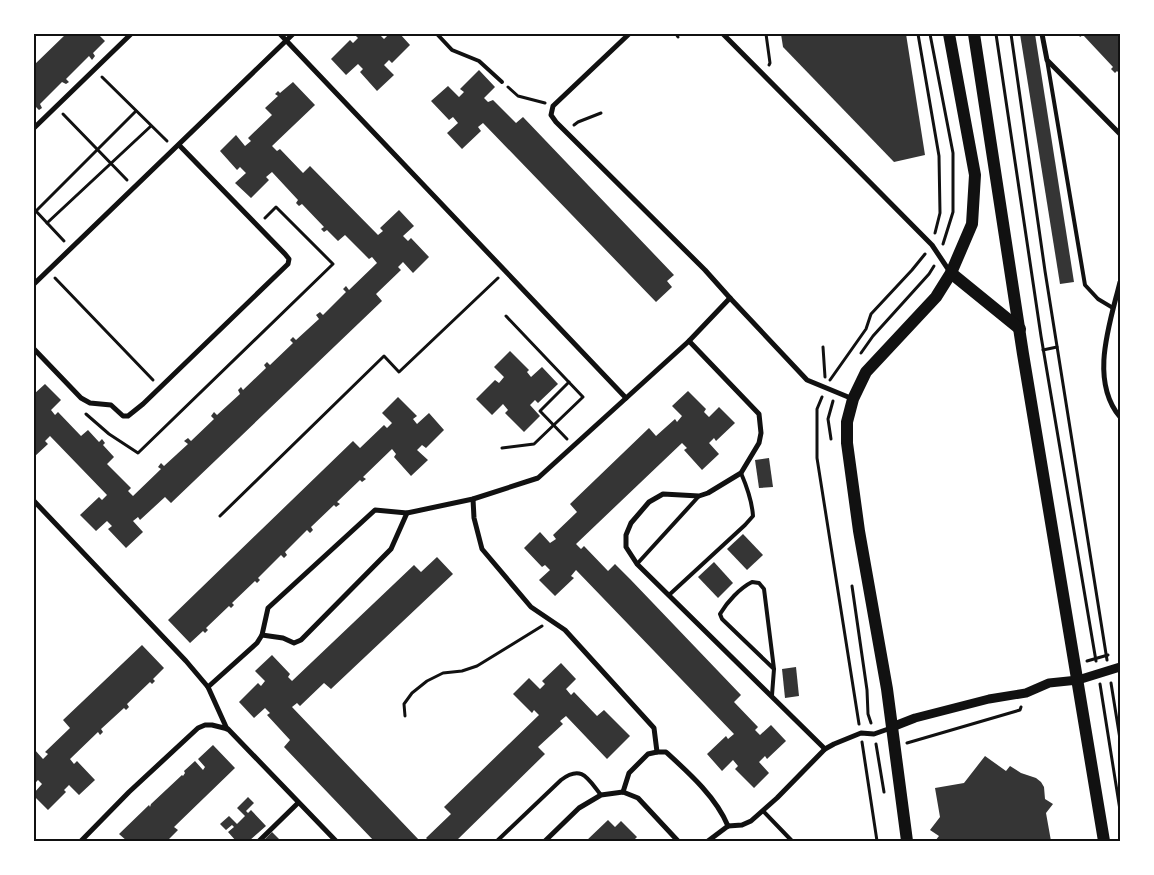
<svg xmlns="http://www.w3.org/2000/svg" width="1154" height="875" viewBox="0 0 1154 875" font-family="'Nunito Sans',sans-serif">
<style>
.building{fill:#353535}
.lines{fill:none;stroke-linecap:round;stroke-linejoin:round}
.path{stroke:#111;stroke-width:3}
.service{stroke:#111;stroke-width:4}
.minor{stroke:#111;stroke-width:5}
.tertiary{stroke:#111;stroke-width:9}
.primary{stroke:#111;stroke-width:12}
.neatline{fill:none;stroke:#111;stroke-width:2}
</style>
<rect width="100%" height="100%" fill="#fff"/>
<g class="building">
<path d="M66 34H98L105 41 93 53 95 56 92 60 89 56 66 79 69 82 66 84 62 82 40 104 42 108 39 110 36 107 34 110V65Z"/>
<path d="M354 34H379L384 39 389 34H400L410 45 392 63 389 60 384 65 394 75 377 91 360 72 363 69 358 64 346 75 331 59 350 40 353 43 358 38Z"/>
<path d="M781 34H906L925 155 894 162 783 47Z"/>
<path d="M1020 34H1035L1074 282 1060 284Z"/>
<path d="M1078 34H1119L1120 35V74L1117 71 1115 73 1111 69 1113 67 1083 35 1080 37Z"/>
<path d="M479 70 495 87 484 98 488 102 493 100 516 123 523 117 674 275 667 281 672 287 656 302 483 123 478 127 481 131 462 149 447 133 458 123 453 117 449 120 431 101 448 86 459 97 464 92 460 89Z"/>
<path d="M293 82 315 105 272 146 277 151 280 149 303 173 310 166 378 235 383 231 380 228 399 210 414 226 403 236 408 241 411 238 429 257 413 273 403 262 398 267 401 270 376 294 382 301 171 503 165 497 140 520 138 517 133 521 143 532 126 548 108 529 112 526 107 521 96 531 80 515 99 497 102 500 107 495 50 436 45 441 48 444 34 457V394L45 384 61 400 51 410 55 415 58 412 81 436 88 430 99 442 102 439 105 443 103 445 114 457 107 464 131 488 128 491 133 496 161 469 158 467 161 463 164 466 188 444 184 441 188 438 191 441 214 419 211 416 214 412 217 415 240 394 238 390 241 387 243 390 266 368 264 365 267 362 270 365 293 343 290 340 293 337 296 340 319 319 316 315 320 312 323 315 346 292 343 289 346 286 349 290 377 263 372 257 369 259 345 235 338 241 327 230 324 232 321 229 324 227 302 204 299 206 296 203 298 200 272 172 266 177 269 180 251 198 235 183 246 173 240 167 237 170 220 151 236 135 245 146 251 141 248 138 272 115 265 108 278 96 275 94 278 91 280 93Z"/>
<path d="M510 351 529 370 527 372 531 377 542 367 558 384 538 403 535 400 530 405 540 416 524 432 505 413 508 410 503 404 492 415 476 399 495 380 499 383 504 377 494 367Z"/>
<path d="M688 391 706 409 704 412 709 417 719 407 735 423 716 441 714 438 709 443 719 454 702 470 684 450 687 448 682 443 576 544 581 549 584 546 608 571 615 564 630 579 741 695 734 702 758 727 755 730 760 735 771 725 786 741 767 759 765 756 759 762 769 773 754 788 735 769 738 766 733 760 722 771 707 754 726 736 728 739 734 734 576 570 571 576 574 578 555 596 539 580 550 570 545 565 542 567 524 548 540 532 550 543 556 539 553 535 577 512 570 504 649 428 656 436 675 419 677 422 682 416 672 406Z"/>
<path d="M398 397 417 416 413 419 417 424 429 413 444 430 426 448 422 445 417 450 428 460 411 476 394 457 396 454 392 449 363 477 366 479 362 482 360 480 337 502 340 504 336 507 334 505 311 527 313 530 310 533 307 530 285 552 287 555 284 558 281 555 258 578 260 580 257 583 255 581 232 603 234 605 231 608 229 606 206 628 208 630 205 633 203 631 190 643 168 620 353 441 360 448 384 425 387 428 392 423 382 413Z"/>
<path d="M769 458 773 487 759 488 755 460Z"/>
<path d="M743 534 763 555 747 570 727 549Z"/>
<path d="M437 557 453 574 331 689 324 683 300 706 297 703 292 707 420 841H374L284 747 290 740 267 715 270 713 265 708 254 718 239 702 258 683 261 686 265 681 255 671 272 655 290 674 288 677 292 681 414 565 421 572Z"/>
<path d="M714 562 733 583 718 598 698 577Z"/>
<path d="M142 645 164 668 153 679 155 681 152 684 150 682 127 704 129 707 126 710 124 708 101 729 103 732 100 735 98 732 70 759 74 764 77 761 95 780 79 795 69 785 64 790 66 792 48 810 34 796V793L42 784 38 780 35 783 34 782V749L43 759 48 754 45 752 70 728 63 720Z"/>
<path d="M561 663 576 679 566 689 571 695 574 692 597 716 604 710 630 736 607 759 566 716 560 721 563 724 538 747 545 754 456 841H429L426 838 451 814 444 807 539 715 534 710 532 713 513 694 529 678 540 689 545 684 542 681Z"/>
<path d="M796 667 799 696 785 698 782 669Z"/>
<path d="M213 745 235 768 174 827 178 830 167 841H127L119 834 149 805 150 807 151 804 182 775 183 776 185 773 184 771 195 761 203 770 205 767 198 759Z"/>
<path d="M985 756 1006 771 1010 766 1021 773 1036 778 1041 782 1044 787 1045 799 1053 804 1046 813 1051 841H935L939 836 930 830 940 817 935 788 964 783Z"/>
<path d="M248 797 254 803 246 811 248 813 251 810 266 826 249 841H236L228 832 234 827 232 825 226 830 220 824 229 816 237 824 245 816 237 808Z"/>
<path d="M608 820 615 827 621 821 637 837 633 841H586Z"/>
<path d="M272 832 281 841H263Z"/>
</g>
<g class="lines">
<g class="path">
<path d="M676 34 678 37"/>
<path d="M766 34 770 63 769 65"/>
<path d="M918 34 939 156 940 213 935 233"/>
<path d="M930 34 953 153V212L943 244"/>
<path d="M996 34 1041 336 1096 661"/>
<path d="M1011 34 1045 271 1107 660"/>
<path d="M102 77 167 141"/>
<path d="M508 87 518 96 545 103"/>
<path d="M63 114 127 180"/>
<path d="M574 125 578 122 601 113"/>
<path d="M34 209 64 241"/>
<path d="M36 211 136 111"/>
<path d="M47 223 151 126"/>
<path d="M55 278 153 380"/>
<path d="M823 347 825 377"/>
<path d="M1043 350 1057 347"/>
<path d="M861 353 873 336 929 274 934 266"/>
<path d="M830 380 866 329 871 314 912 270 925 254"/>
<path d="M822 397 817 409V458L859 724"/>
<path d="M86 414 109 434 138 453 333 264 276 207 265 218"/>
<path d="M567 439 540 411 569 382"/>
<path d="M831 439 828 419 833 401"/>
<path d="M502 448 534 444 583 397 506 316"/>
<path d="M220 516 384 356 399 372 498 278"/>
<path d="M852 586 867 690 868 714 871 723"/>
<path d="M1087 661 1108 655"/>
<path d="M1111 683 1120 739"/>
<path d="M1100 684 1120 810"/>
<path d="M405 716 404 704 412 693 427 681 443 673 462 671 477 666 542 626"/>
<path d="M862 742 877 841"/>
<path d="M907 743 1020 710 1021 707"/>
<path d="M876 744 884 792"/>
</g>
<g class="service">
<path d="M437 34 452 50 479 61 502 82"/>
<path d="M1047 60 1085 285 1098 299 1113 308"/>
<path d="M637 564 699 496"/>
<path d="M669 595 745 525 753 516C752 500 747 487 741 473"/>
<path d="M772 695 774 669 764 589 759 583 752 582C740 588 727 602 720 614L722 619 774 669"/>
<path d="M763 811 792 841"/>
<path d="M497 841 561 780C582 764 588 779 601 795"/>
</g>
<g class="minor">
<path d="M280 34 626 398"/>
<path d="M629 34 553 106 551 115 556 122 705 270 730 298"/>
<path d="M723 34 932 245 950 272"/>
<path d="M1042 34 1047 60 1120 134"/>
<path d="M34 128 131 34"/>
<path d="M1120 282C1110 323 1089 380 1120 417"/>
<path d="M34 284 293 34"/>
<path d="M689 341 759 414 761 433 759 443 741 473 708 493 699 496 663 494 649 502 631 523 626 535V547L637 564 825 749"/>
<path d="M34 349 81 398 90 403 111 405 123 416H128L143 404 288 264 289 259 285 254 179 145"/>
<path d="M473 499 474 518 482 549 531 607 565 630 654 728 657 752"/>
<path d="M34 501 186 661 208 687 227 729"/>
<path d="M262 635 283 638 294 643 301 640 391 549 407 513"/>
<path d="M208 687 257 643 262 635 268 608 375 510 407 513 473 499 538 478 689 341 730 298 807 380 853 399"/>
<path d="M623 792 629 773 648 754 657 752H666C689 773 716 797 728 826"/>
<path d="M728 826 742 825 751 821 777 798 825 749 834 744 861 733 874 734 891 728"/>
<path d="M81 841 129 792 198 728 205 725H212L228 729 336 841"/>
<path d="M259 841 298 803"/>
<path d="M545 841 579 808 601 795 623 792 638 798 678 841"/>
<path d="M708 841 728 826"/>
</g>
<path class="tertiary" d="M892 727 915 718 989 699 1026 693 1049 683 1078 680 1120 667"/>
<g class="primary">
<path d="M974 34 1023 354 1104 841"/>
<path d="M951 273 1020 329"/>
<path d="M907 841 887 689 859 531 847 443V422L853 399 866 372 936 297 951 273 972 224 975 175 949 34"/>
</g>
</g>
<rect width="1154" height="875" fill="none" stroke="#ffffff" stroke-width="70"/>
<rect x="35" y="35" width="1084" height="805" class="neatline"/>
</svg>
